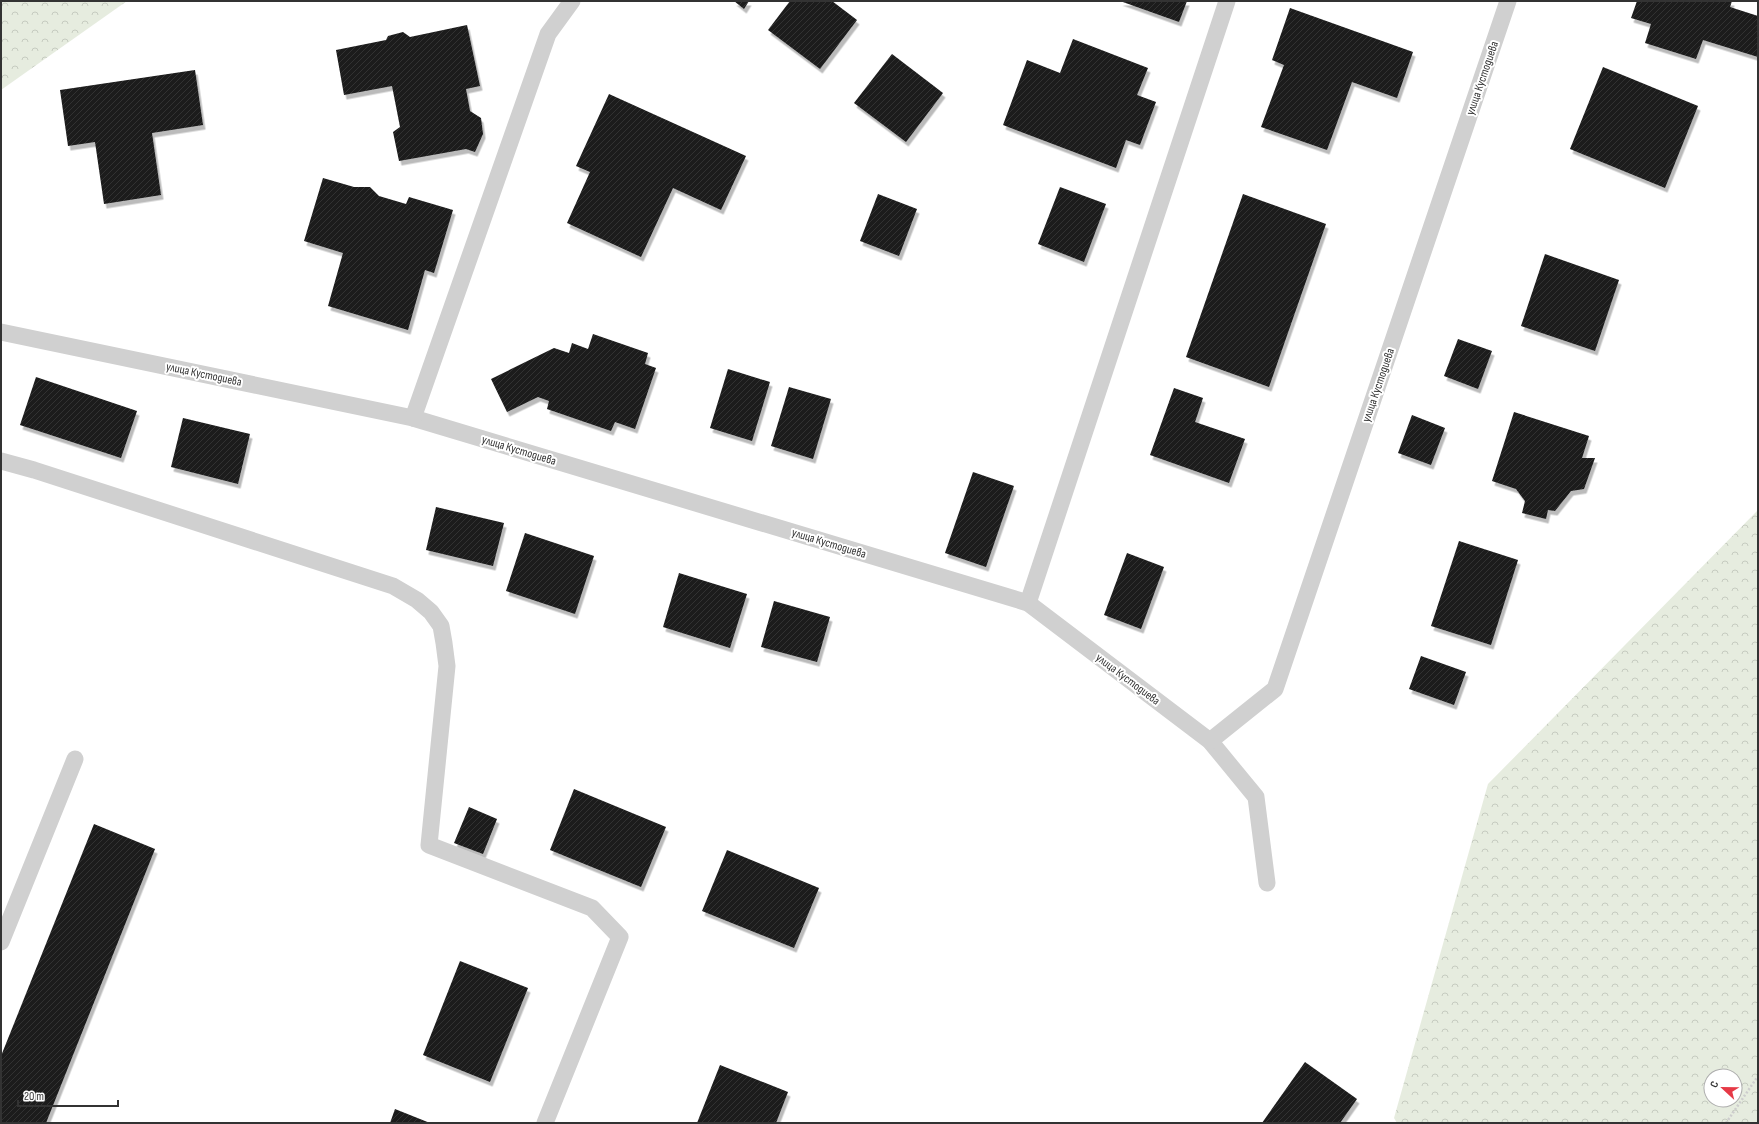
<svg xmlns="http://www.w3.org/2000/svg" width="1759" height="1124" viewBox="0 0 1759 1124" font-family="'Sofia Sans Condensed',sans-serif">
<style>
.forest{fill:url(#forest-crowns);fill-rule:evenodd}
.building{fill:url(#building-hatch);filter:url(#shadow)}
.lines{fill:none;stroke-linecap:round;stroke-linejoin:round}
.path{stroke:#cdcdcd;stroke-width:2.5;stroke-dasharray:2 2;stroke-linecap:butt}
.service{stroke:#d0d0d0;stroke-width:17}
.labels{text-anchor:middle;stroke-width:4;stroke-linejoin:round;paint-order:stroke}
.street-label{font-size:12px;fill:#333;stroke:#fff}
</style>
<defs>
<pattern id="forest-crowns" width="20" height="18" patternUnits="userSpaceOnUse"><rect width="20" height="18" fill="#e6ecdf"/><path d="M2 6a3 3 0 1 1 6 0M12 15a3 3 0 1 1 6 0" fill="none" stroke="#c6cbc0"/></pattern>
<pattern id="building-hatch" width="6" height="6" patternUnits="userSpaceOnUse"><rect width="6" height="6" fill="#1a1a1a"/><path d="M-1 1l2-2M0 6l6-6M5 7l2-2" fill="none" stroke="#333"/></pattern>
<filter id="shadow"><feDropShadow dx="2.5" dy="4.5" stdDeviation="0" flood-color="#0004"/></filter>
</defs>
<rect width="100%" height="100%" fill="#fff"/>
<g class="forest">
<path d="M1 1H127L1 90Z"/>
<path d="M1758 510V1123H1397L1394 1118 1488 784ZM1711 1076H1735V1100H1711Z"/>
</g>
<g class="building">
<path d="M734 1H749L744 9Z"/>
<path d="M790 1H832L857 20 820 69 768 30Z"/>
<path d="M1120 1H1187L1179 22Z"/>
<path d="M1637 1H1732L1730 7 1758 16V57L1703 40 1696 59 1645 43 1651 24 1631 18Z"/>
<path d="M1290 8 1413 52 1397 98 1352 82 1327 150 1261 127 1284 65 1272 60Z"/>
<path d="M467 25 480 86 466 89 470 111 481 118 483 134 475 152 466 149 399 161 393 132 400 127 392 86 344 95 336 50 386 40 388 36 403 32 410 37Z"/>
<path d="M1073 39 1148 68 1137 95 1156 102 1140 145 1126 140 1116 168 1003 125 1027 60 1060 73Z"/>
<path d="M892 54 943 93 906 142 854 103Z"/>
<path d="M1603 67 1698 106 1665 188 1570 149Z"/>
<path d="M195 70 203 125 152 133 161 195 104 204 95 142 68 146 60 90Z"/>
<path d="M609 94 746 156 721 210 673 188 641 257 567 223 590 172 576 166Z"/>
<path d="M323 178 354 187H370L379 196 406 204 409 197 453 210 434 273 425 270 408 330 328 306 343 253 304 241Z"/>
<path d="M1060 187 1106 204 1084 262 1038 244Z"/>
<path d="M878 194 917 209 899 256 860 241Z"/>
<path d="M1243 194 1326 224 1269 387 1186 357Z"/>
<path d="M1545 254 1619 280 1595 351 1521 326Z"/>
<path d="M593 334 648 353 645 364 656 368 635 429 615 422 611 431 547 409 549 401 538 397 507 412 491 379 554 348 569 353 572 343 588 349Z"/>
<path d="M1458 339 1492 351 1478 389 1444 376Z"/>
<path d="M728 369 770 382 752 441 710 428Z"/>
<path d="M36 377 137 411 121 458 20 425Z"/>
<path d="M789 387 831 399 813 459 771 446Z"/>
<path d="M1174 388 1203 398 1195 422 1245 439 1229 483 1150 455Z"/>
<path d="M1514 412 1589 436 1582 458H1595L1584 489 1571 491 1555 511 1548 510 1546 519 1522 513 1525 501 1516 489 1492 481Z"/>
<path d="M1412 415 1445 428 1431 465 1398 453Z"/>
<path d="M183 418 250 434 238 484 171 467Z"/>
<path d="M973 472 1014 486 986 567 945 553Z"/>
<path d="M436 507 504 523 493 566 426 550Z"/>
<path d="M525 533 594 556 575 614 506 591Z"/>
<path d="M1459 541 1518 560 1491 645 1431 626Z"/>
<path d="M1127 553 1164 567 1141 629 1104 615Z"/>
<path d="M679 573 747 594 730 648 663 627Z"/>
<path d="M774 601 830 617 817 662 761 647Z"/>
<path d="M1421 656 1466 672 1454 705 1409 689Z"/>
<path d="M574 789 666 827 641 887 550 850Z"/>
<path d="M469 807 497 819 483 854 454 843Z"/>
<path d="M94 824 155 849 46 1123H1V1056Z"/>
<path d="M727 850 819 888 794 948 702 911Z"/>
<path d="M460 961 528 988 490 1082 423 1055Z"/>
<path d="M1305 1062 1357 1099 1340 1123H1262Z"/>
<path d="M720 1065 788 1092 776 1123H697Z"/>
<path d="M395 1109 430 1123H390Z"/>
</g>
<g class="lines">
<path class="path" d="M1726 1123 1758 1076"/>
<g class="service">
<path d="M1 332 413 418 1028 603 1210 741 1256 797 1267 883"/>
<path d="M413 418 548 34 572 1"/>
<path d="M1 461 34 470 393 586 417 600 431 612 441 626 444 643 447 666 429 845 592 908 620 937 545 1123"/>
<path d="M1028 603 1227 1"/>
<path d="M1210 741 1275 689 1508 1"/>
<path d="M1 942 75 759"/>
</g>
</g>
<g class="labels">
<g class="street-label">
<text transform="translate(1482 78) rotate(-71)" y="4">улица Кустодиева</text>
<text transform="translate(204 374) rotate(12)" y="4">улица Кустодиева</text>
<text transform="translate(1378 385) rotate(-71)" y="4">улица Кустодиева</text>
<text transform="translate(519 450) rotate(17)" y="4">улица Кустодиева</text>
<text transform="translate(829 543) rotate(17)" y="4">улица Кустодиева</text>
<text transform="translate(1128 679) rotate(37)" y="4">улица Кустодиева</text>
</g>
</g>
<rect width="1759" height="1124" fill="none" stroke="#333333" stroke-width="4"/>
<g transform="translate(1723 1088) rotate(292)"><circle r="19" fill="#ffffff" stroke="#adadad"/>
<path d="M0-3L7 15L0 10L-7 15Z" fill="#e63946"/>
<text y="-6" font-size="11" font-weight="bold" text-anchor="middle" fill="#333333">С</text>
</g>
<path d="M18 1100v6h100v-6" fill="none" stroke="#333333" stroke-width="2"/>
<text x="24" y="1100" font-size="12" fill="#333333" stroke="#ffffff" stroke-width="3" paint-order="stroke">20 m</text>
</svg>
